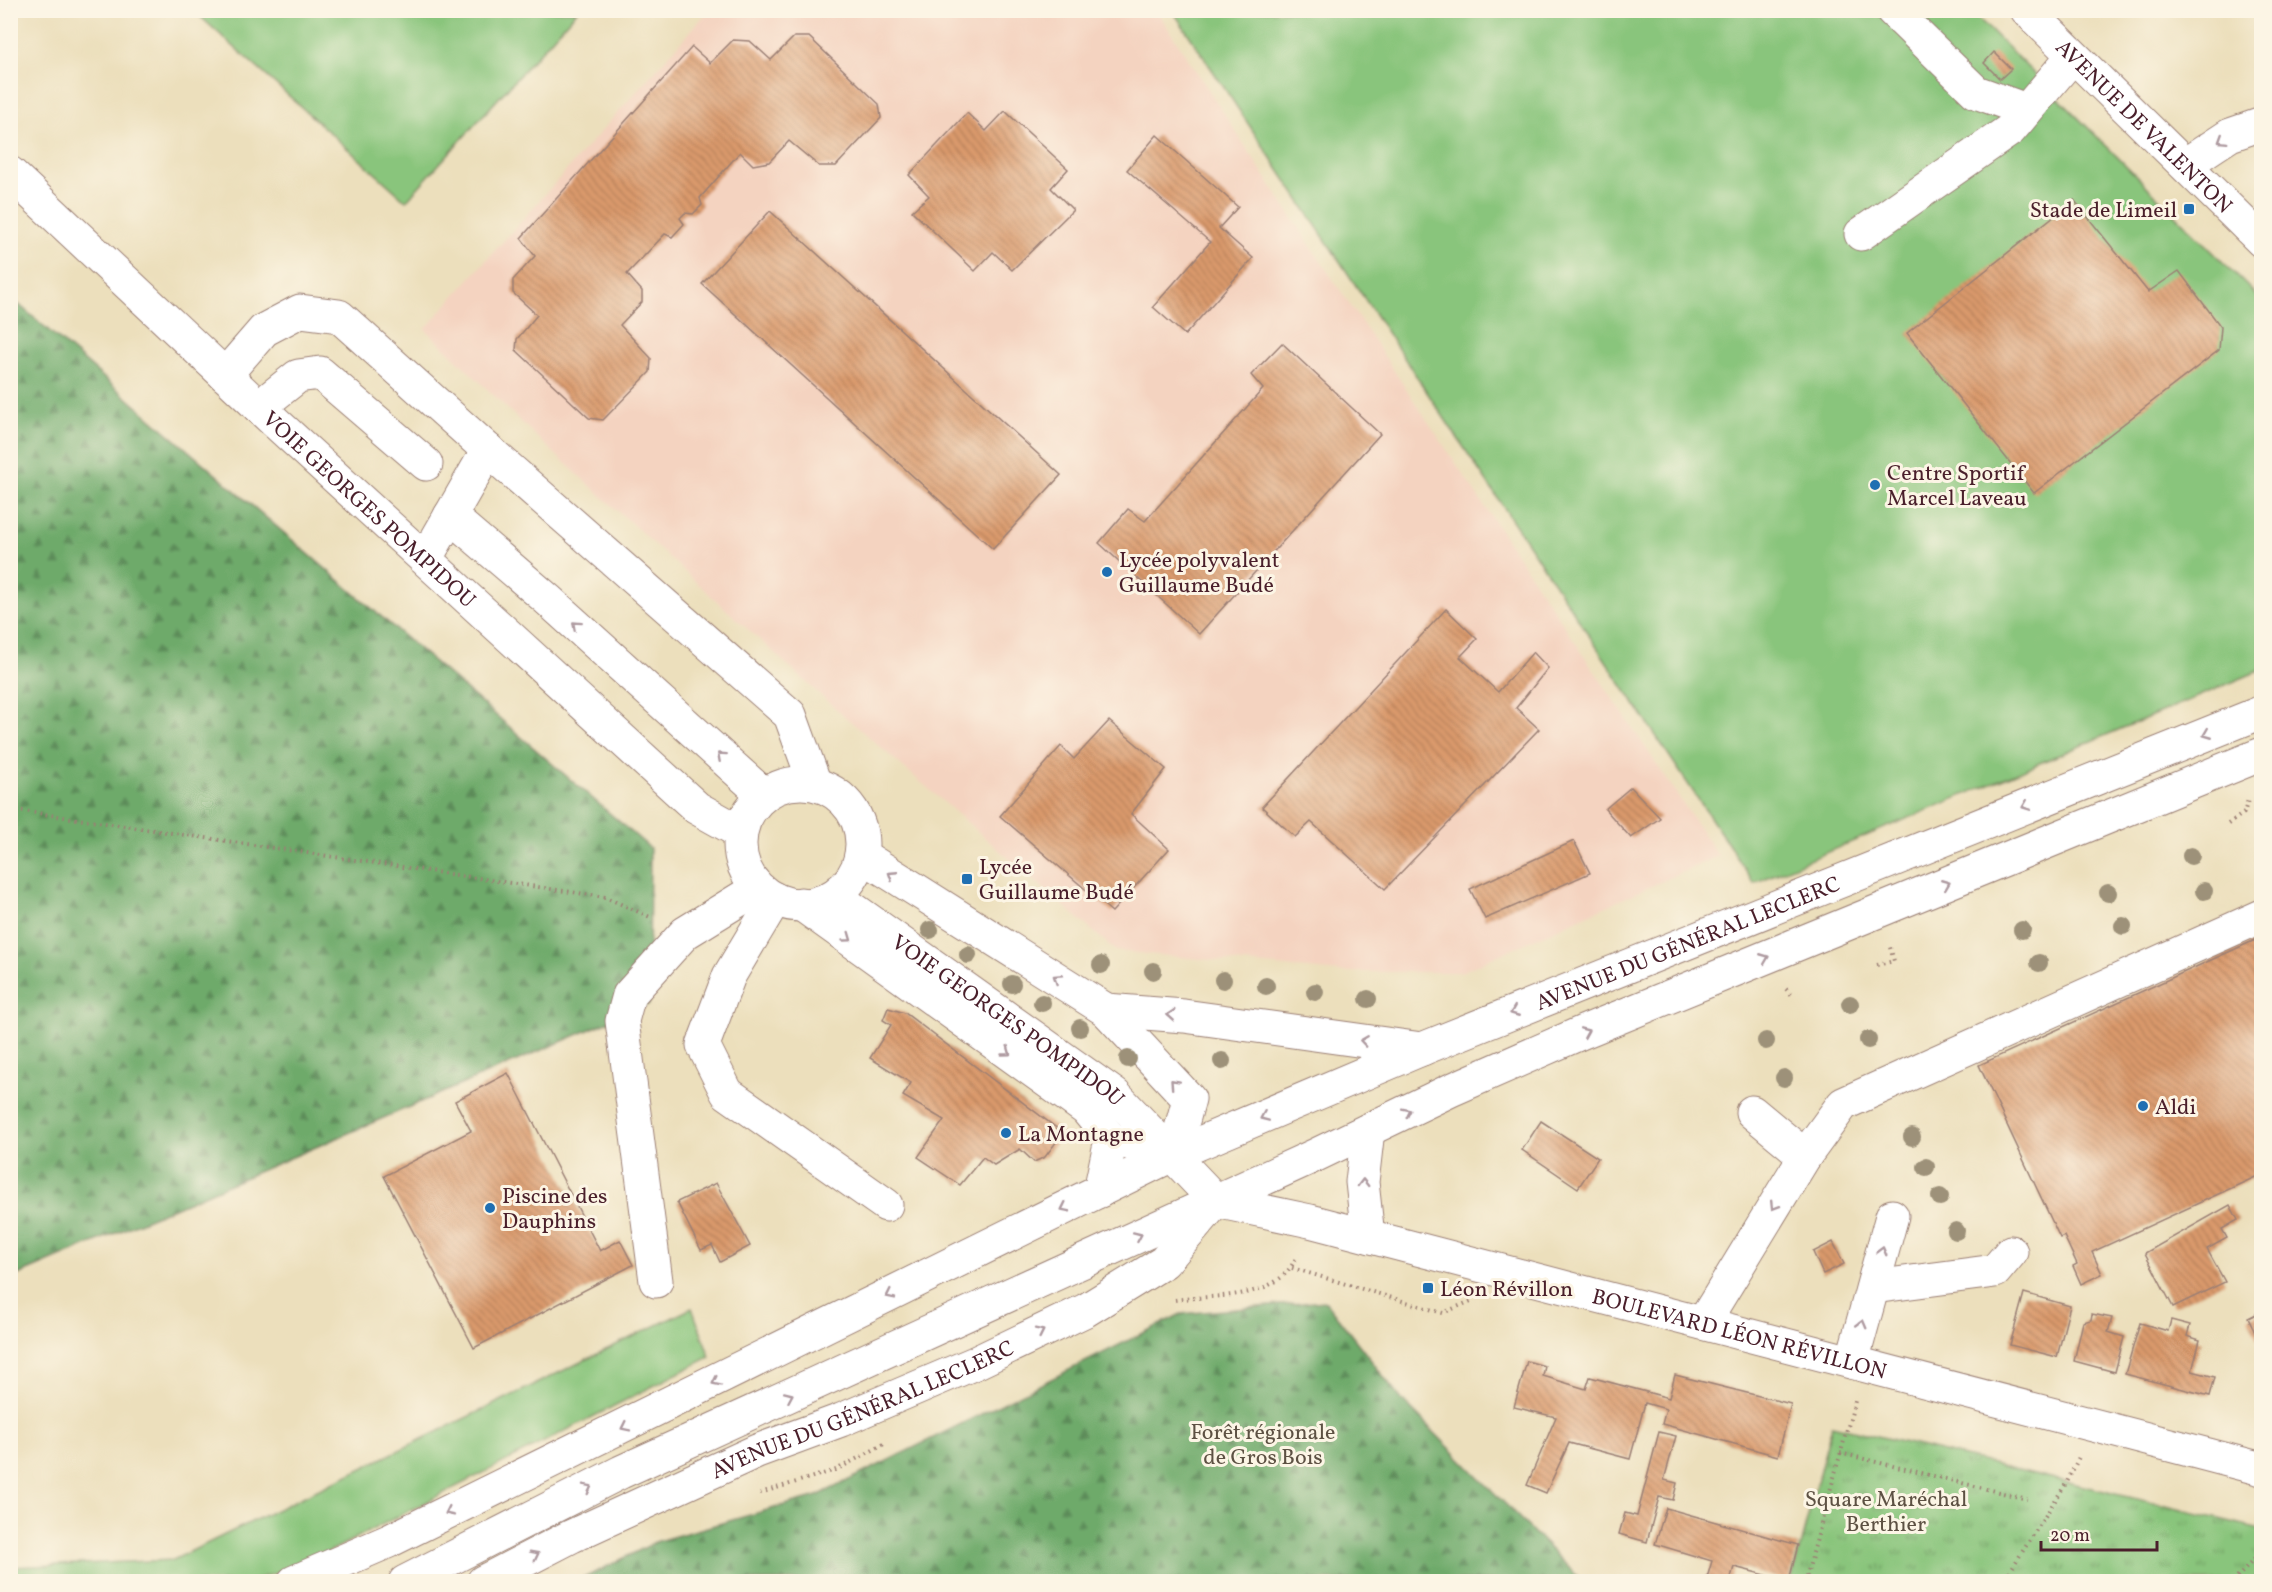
<svg xmlns="http://www.w3.org/2000/svg" width="2272" height="1592" viewBox="0 0 2272 1592" font-family="Vollkorn,serif">
<style>
.built{fill:#f4d3c0}
.grass{fill:#89c57b;stroke:#6a7253;stroke-width:1.5}
.forest{fill:url(#forest-firs);stroke:#5c644b;stroke-width:1.5}
.park{fill:url(#park-tufts);stroke:#6a7253;stroke-width:1.5}
.building{fill:url(#building-back-hatch)}
.lines{fill:none;stroke-linecap:round;stroke-linejoin:round}
.minor-casing{stroke:#9b7f74;stroke-width:35}
.major-casing{stroke:#9b7f74;stroke-width:35}
.path{stroke:#9b7f74;stroke-width:4;stroke-dasharray:1.5 4.5;stroke-linecap:butt}
.minor{stroke:#fff;stroke-width:33}
.major{stroke:#fff;stroke-width:33}
.tree{fill:#9d9179}
.oneway{stroke:#ae9aa0}
.poi-dot{fill:#1f6fb2;stroke:#fcf5e5;stroke-width:2}
.labels{text-anchor:middle;stroke-width:6;stroke-linejoin:round;paint-order:stroke}
.street-label{font-size:22px;fill:#4a1f2b;stroke:#fcf5e5}
.poi-label{font-size:22px;fill:#4a1f2b;stroke:#fcf5e5;text-anchor:start}
.park-label{font-size:22px;fill:#5d5143;stroke:#fcf5e5}
</style>
<defs>
<pattern id="forest-firs" width="22" height="20" patternUnits="userSpaceOnUse" patternTransform="scale(1.5)"><rect width="22" height="20" fill="#6eaa6b"/><path d="M5 1l3.5 6h-7zM16 11l3.5 6h-7z" fill="#5c8a58"/></pattern>
<pattern id="park-tufts" width="24" height="20" patternUnits="userSpaceOnUse" patternTransform="scale(1.5)"><rect width="24" height="20" fill="#89c57b"/><path d="M3 7l-1-3M5 7V3M7 7l1-3M15 17l-1-3M17 17v-4M19 17l1-3" fill="none" stroke="#729f65"/></pattern>
<pattern id="building-back-hatch" width="6" height="6" patternUnits="userSpaceOnUse" patternTransform="scale(1.5)"><rect width="6" height="6" fill="#da9a6c"/><path d="M-1 5l2 2M0 0l6 6M5-1l2 2" fill="none" stroke="#b37d59"/></pattern>
</defs>
<rect width="100%" height="100%" fill="#fcf5e5"/>
<filter id="ink" filterUnits="userSpaceOnUse"><feTurbulence type="fractalNoise" baseFrequency=".0167" numOctaves="2"/><feDisplacementMap in="SourceGraphic" scale="12" xChannelSelector="R" yChannelSelector="G"/><feConvolveMatrix kernelMatrix="1 2 1 2 8 2 1 2 1" color-interpolation-filters="sRGB"/></filter>
<filter id="wash" filterUnits="userSpaceOnUse"><feTurbulence type="fractalNoise" baseFrequency=".008" numOctaves="4" result="noise"/><feDisplacementMap in="SourceGraphic" scale="24" xChannelSelector="R" yChannelSelector="G"/><feGaussianBlur stdDeviation="1.35" result="paint"/><feColorMatrix in="noise" values="0 0 0 0 0 0 0 0 0 0 0 0 0 0 0 0 0 1.4 0 .05"/><feComposite in="paint" operator="in"/></filter>
<g filter="url(#wash)">
<rect width="100%" height="100%" fill="#ecdfbc"/>
<path class="built" d="M715 11H1157L1308 242 1718 856 1461 972H1340L1116 951 827 701 543 443 425 329 702 18Z"/>
<g class="grass">
<path d="M194 11H577L406 201Z"/>
<path d="M1173 11H1971L2261 300V670L1754 883Z"/>
<path d="M692 1308 710 1357 303 1565 247 1582 11 1581 10 1567 173 1560Z"/>
</g>
<g class="forest">
<path d="M10 297 650 848 649 1004 11 1278Z"/>
<path d="M1325 1301 1402 1400 1582 1581H578L658 1541 817 1496 1181 1314Z"/>
</g>
<path class="park" d="M1832 1425 2261 1529V1571L2251 1582 1791 1581Z"/>
<g id="blocks">
<g class="building">
<path d="M794 37H809L879 104 881 118 836 166H819L789 141 769 162 753 165 740 152 700 198 702 205 693 214 685 213 680 218 684 224 672 237 665 234 627 274 642 291V302L620 325 651 358 650 372 603 420 589 418 516 350 517 339 537 315 513 293V280L535 256 521 238 692 47 710 63 733 40 750 41 771 60Z"/>
<path d="M1994 52 2011 69 2000 79 1984 63Z"/>
<path d="M1005 111 1068 169 1051 188 1073 210 1012 270 993 252 975 271 912 211 929 196 909 175 967 113 986 131Z"/>
<path d="M1157 135 1238 207 1219 228 1253 258 1185 335 1153 307 1210 242 1127 170Z"/>
<path d="M2074 200 2148 292 2179 271 2221 327 2219 350 2034 493 1907 333Z"/>
<path d="M770 211 1061 475 993 549 702 284Z"/>
<path d="M1282 343 1380 434 1199 634 1099 543 1128 509 1145 521 1263 389 1251 375Z"/>
<path d="M1446 609 1477 639 1460 657 1498 692 1533 652 1548 668 1516 708 1539 729 1385 889 1311 822 1295 837 1262 807Z"/>
<path d="M1109 721 1166 769 1131 814 1169 849 1112 912 1000 816 1061 746 1074 759Z"/>
<path d="M1631 787 1660 818 1631 838 1605 809Z"/>
<path d="M1574 841 1590 873 1485 919 1470 889Z"/>
<path d="M2262 937V1174L2092 1252 2102 1274 2081 1284 2073 1266 2077 1264 2064 1236 2060 1238 1979 1065Z"/>
<path d="M888 1008 905 1013 1063 1133 1045 1157 1034 1162 1020 1149 994 1165 983 1157 960 1185 918 1157 944 1120 903 1096 911 1083 870 1058 891 1025 883 1020Z"/>
<path d="M508 1073 600 1251 620 1240 633 1265 474 1348 384 1176 471 1131 455 1101Z"/>
<path d="M1541 1121 1598 1158 1578 1188 1522 1150Z"/>
<path d="M716 1183 750 1246 720 1262 712 1245 701 1250 677 1202Z"/>
<path d="M2230 1205 2238 1220 2222 1229 2227 1238 2207 1249 2225 1282 2173 1307 2145 1253Z"/>
<path d="M1833 1242 1844 1264 1823 1274 1813 1252Z"/>
<path d="M2024 1293 2070 1306 2057 1357 2010 1345Z"/>
<path d="M2262 1311V1347L2248 1318Z"/>
<path d="M2092 1314 2112 1318 2108 1332 2124 1337 2115 1372 2074 1361 2083 1322 2091 1320Z"/>
<path d="M2171 1320 2190 1325 2187 1336 2200 1340 2192 1371 2215 1377 2210 1396 2125 1374 2140 1323 2168 1331Z"/>
<path d="M1527 1361 1545 1366 1543 1376 1586 1389 1590 1377 1669 1398 1675 1375 1791 1404 1778 1456 1662 1424 1666 1409 1645 1403 1630 1459 1569 1443 1546 1493 1527 1485 1556 1417 1514 1407Z"/>
<path d="M1659 1432 1676 1436 1664 1480 1677 1483 1673 1500 1659 1497 1647 1542 1619 1534 1625 1513 1637 1516Z"/>
<path d="M1666 1508 1798 1545 1789 1581 1734 1567 1730 1581H1709L1707 1578 1712 1561 1655 1544Z"/>
</g>
</g>
</g>
<g filter="url(#ink)">
<use href="#blocks" fill-opacity="0" stroke="#9b7f74" stroke-width="1.5"/>
<g class="lines">
<g class="minor-casing">
<g id="minor">
<path d="M1892 10 1976 92 2026 110"/>
<path d="M2186 164 2230 135 2262 124"/>
<path id="s1" d="M10 173 275 422 697 808 740 832"/>
<path d="M1861 234 2010 130 2072 57"/>
<path d="M225 375 264 330 300 311 339 316 488 450 426 558"/>
<path d="M259 407 298 376 320 373 426 464"/>
<path d="M488 450 790 715 815 784"/>
<path d="M450 516 547 599 764 795"/>
<circle cx="801" cy="844" r="61"/>
<path d="M861 855 1106 1010 1189 1099 1174 1154"/>
<path id="s2" d="M835 896 1115 1095 1216 1201"/>
<path d="M775 899 729 976 703 1045 727 1093 886 1205"/>
<path d="M801 904 1086 1109 1111 1139 1174 1154"/>
<path d="M1106 1010 1184 1016 1422 1049"/>
<path d="M1752 1112 1805 1156 1843 1104 2262 916"/>
<path d="M1100 1191 1111 1139"/>
<path id="s3" d="M1216 1201 1310 1221 2262 1469"/>
<path d="M656 1281 622 1021 629 995 685 933 758 888"/>
<path d="M1873 1287 1995 1271 2011 1252"/>
<path d="M1703 1323 1805 1156"/>
<path d="M1852 1362 1892 1216"/>
<path id="s4" d="M483 1582 572 1536 757 1451 841 1420 975 1363 1086 1310 1164 1262 1216 1201"/>
</g>
</g>
<g class="major-casing">
<g id="major">
<path id="s5" d="M2027 10 2262 241"/>
<path d="M1368 1236 1362 1182 1368 1130"/>
<path id="s6" d="M294 1582 389 1541 1174 1154 1422 1049 2262 712"/>
<path d="M405 1582 621 1472 1316 1155 1451 1090 1583 1032 2262 754"/>
</g>
</g>
<g class="path">
<path d="M10 809 605 897 650 917"/>
<path d="M2228 824 2244 813 2248 800"/>
<path d="M1877 965 1894 961 1889 944"/>
<path d="M1786 989 1794 997"/>
<path d="M1292 1268 1443 1313 1471 1301"/>
<path d="M1175 1300C1217 1294 1279 1302 1297 1255"/>
<path d="M1840 1453 2027 1499"/>
<path d="M760 1493 836 1470 886 1443"/>
<path d="M1805 1582 1855 1401"/>
<path d="M2003 1582 2067 1482 2079 1457"/>
<path d="M2233 1582 2262 1551"/>
</g>
<use href="#minor" class="minor"/>
<use href="#major" class="major"/>
</g>
<g class="tree">
<circle cx="2191" cy="856" r="9"/>
<circle cx="2204" cy="891" r="9"/>
<circle cx="2108" cy="893" r="9"/>
<circle cx="2123" cy="926" r="9"/>
<circle cx="930" cy="930" r="9"/>
<circle cx="2022" cy="930" r="9"/>
<circle cx="968" cy="955" r="9"/>
<circle cx="2039" cy="963" r="9"/>
<circle cx="1101" cy="965" r="9"/>
<circle cx="1153" cy="971" r="9"/>
<circle cx="1223" cy="980" r="9"/>
<circle cx="1012" cy="984" r="9"/>
<circle cx="1266" cy="986" r="9"/>
<circle cx="1315" cy="992" r="9"/>
<circle cx="1368" cy="999" r="9"/>
<circle cx="1042" cy="1003" r="9"/>
<circle cx="1850" cy="1004" r="9"/>
<circle cx="1080" cy="1028" r="9"/>
<circle cx="1868" cy="1040" r="9"/>
<circle cx="1766" cy="1041" r="9"/>
<circle cx="1128" cy="1059" r="9"/>
<circle cx="1222" cy="1061" r="9"/>
<circle cx="1784" cy="1078" r="9"/>
<circle cx="1912" cy="1137" r="9"/>
<circle cx="1926" cy="1167" r="9"/>
<circle cx="1940" cy="1197" r="9"/>
<circle cx="1956" cy="1231" r="9"/>
</g>
<defs><path id="oneway-chevron" d="M-2-3.5L2.5 0L-2 3.5" fill="none" stroke-width="1.6" stroke-linecap="round" stroke-linejoin="round" transform="scale(1.5)"/></defs>
<g class="oneway">
<use href="#oneway-chevron" transform="translate(2222 140) rotate(148)"/>
<use href="#oneway-chevron" transform="translate(576 625) rotate(-138)"/>
<use href="#oneway-chevron" transform="translate(2207 734) rotate(158)"/>
<use href="#oneway-chevron" transform="translate(721 756) rotate(-138)"/>
<use href="#oneway-chevron" transform="translate(2026 806) rotate(158)"/>
<use href="#oneway-chevron" transform="translate(892 875) rotate(-147)"/>
<use href="#oneway-chevron" transform="translate(1946 884) rotate(-22)"/>
<use href="#oneway-chevron" transform="translate(848 938) rotate(36)"/>
<use href="#oneway-chevron" transform="translate(1765 958) rotate(-22)"/>
<use href="#oneway-chevron" transform="translate(1057 978) rotate(-147)"/>
<use href="#oneway-chevron" transform="translate(1514 1012) rotate(158)"/>
<use href="#oneway-chevron" transform="translate(1171 1015) rotate(-176)"/>
<use href="#oneway-chevron" transform="translate(1585 1032) rotate(-23)"/>
<use href="#oneway-chevron" transform="translate(1364 1041) rotate(-172)"/>
<use href="#oneway-chevron" transform="translate(1007 1052) rotate(36)"/>
<use href="#oneway-chevron" transform="translate(1174 1083) rotate(-133)"/>
<use href="#oneway-chevron" transform="translate(1407 1112) rotate(-26)"/>
<use href="#oneway-chevron" transform="translate(1264 1117) rotate(157)"/>
<use href="#oneway-chevron" transform="translate(1363 1183) rotate(-91)"/>
<use href="#oneway-chevron" transform="translate(1774 1206) rotate(122)"/>
<use href="#oneway-chevron" transform="translate(1065 1208) rotate(154)"/>
<use href="#oneway-chevron" transform="translate(1138 1236) rotate(-24)"/>
<use href="#oneway-chevron" transform="translate(1882 1251) rotate(-75)"/>
<use href="#oneway-chevron" transform="translate(890 1295) rotate(154)"/>
<use href="#oneway-chevron" transform="translate(1862 1324) rotate(-75)"/>
<use href="#oneway-chevron" transform="translate(1040 1332) rotate(-26)"/>
<use href="#oneway-chevron" transform="translate(716 1382) rotate(154)"/>
<use href="#oneway-chevron" transform="translate(789 1396) rotate(-24)"/>
<use href="#oneway-chevron" transform="translate(625 1427) rotate(154)"/>
<use href="#oneway-chevron" transform="translate(588 1488) rotate(-27)"/>
<use href="#oneway-chevron" transform="translate(449 1512) rotate(154)"/>
<use href="#oneway-chevron" transform="translate(535 1555) rotate(-27)"/>
</g>
</g>
<g class="poi-dot">
<rect x="2183" y="203" width="12" height="12" rx="3"/>
<circle cx="1875" cy="485" r="6"/>
<circle cx="1107" cy="572" r="6"/>
<rect x="961" y="873" width="12" height="12" rx="3"/>
<circle cx="2143" cy="1106" r="6"/>
<circle cx="1006" cy="1133" r="6"/>
<circle cx="490" cy="1208" r="6"/>
<rect x="1422" y="1282" width="12" height="12" rx="3"/>
</g>
<g class="labels">
<g class="street-label">
<text dy="8" stroke="none"><textPath href="#s5" startOffset="165">AVENUE DE VALENTON</textPath></text>
<text dy="8" stroke="none"><textPath href="#s1" startOffset="492">VOIE GEORGES POMPIDOU</textPath></text>
<text dy="8" stroke="none"><textPath href="#s6" startOffset="1534">AVENUE DU GÉNÉRAL LECLERC</textPath></text>
<text dy="8" stroke="none"><textPath href="#s2" startOffset="213">VOIE GEORGES POMPIDOU</textPath></text>
<text dy="8" stroke="none"><textPath href="#s3" startOffset="540">BOULEVARD LÉON RÉVILLON</textPath></text>
<text dy="8" stroke="none"><textPath href="#s4" startOffset="417">AVENUE DU GÉNÉRAL LECLERC</textPath></text>
</g>
<g class="poi-label">
<text x="2177" y="217" text-anchor="end">Stade de Limeil</text>
<text x="1887" y="480">Centre Sportif<tspan x="1887" dy="25">Marcel Laveau</tspan></text>
<text x="1119" y="567">Lycée polyvalent<tspan x="1119" dy="25">Guillaume Budé</tspan></text>
<text x="979" y="874">Lycée<tspan x="979" dy="25">Guillaume Budé</tspan></text>
<text x="2155" y="1114">Aldi</text>
<text x="1018" y="1141">La Montagne</text>
<text x="502" y="1203">Piscine des<tspan x="502" dy="25">Dauphins</tspan></text>
<text x="1440" y="1296">Léon Révillon</text>
</g>
<g class="park-label">
<text x="1263" y="1439">Forêt régionale<tspan x="1263" dy="25">de Gros Bois</tspan></text>
<text x="1886" y="1506">Square Maréchal<tspan x="1886" dy="25">Berthier</tspan></text>
</g>
</g>
<rect width="2272" height="1592" fill="none" stroke="#fcf5e5" stroke-width="36"/>
<path d="M2041 1541v9h116v-9" fill="none" stroke="#4a1f2b" stroke-width="3"/>
<text x="2050" y="1541" font-size="18" fill="#4a1f2b" stroke="#fcf5e5" stroke-width="4.5" paint-order="stroke">20 m</text>
</svg>
